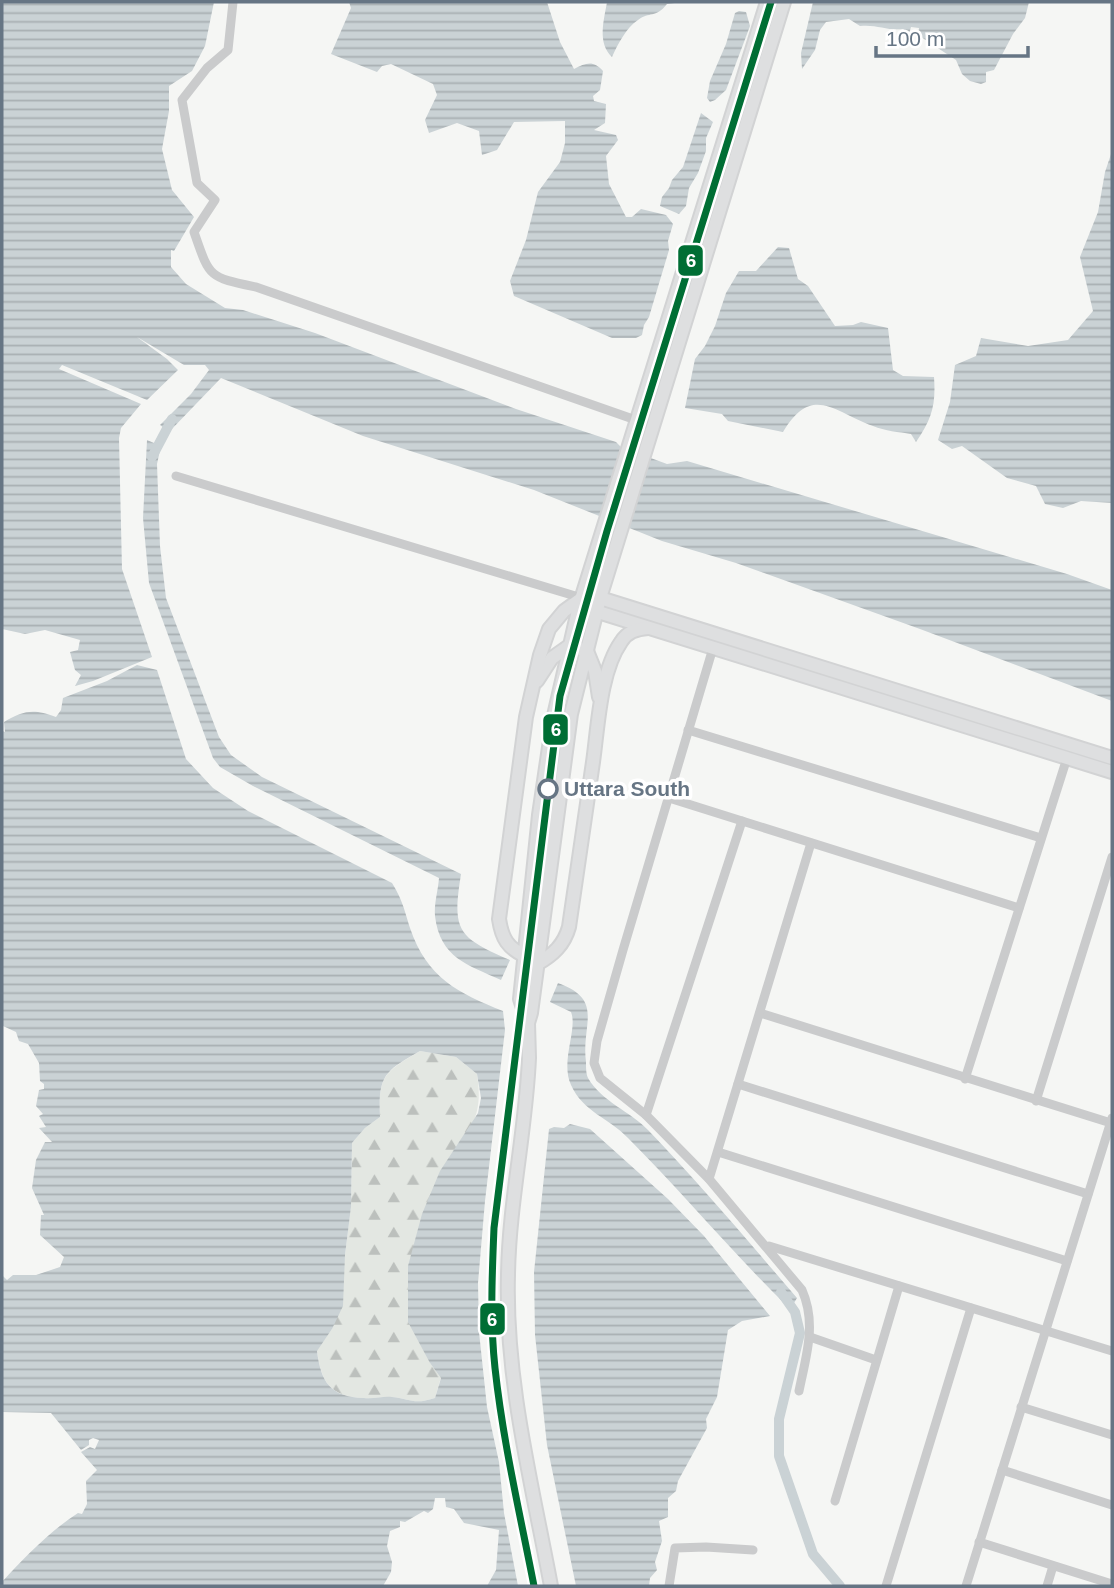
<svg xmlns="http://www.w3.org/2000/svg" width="1114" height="1588" viewBox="0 0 1114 1588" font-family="Helvetica,sans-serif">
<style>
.forest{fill:url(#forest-firs)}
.water{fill:url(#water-rules);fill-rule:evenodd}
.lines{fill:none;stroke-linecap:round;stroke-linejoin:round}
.canal{stroke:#cad2d5;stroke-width:10}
.secondary-casing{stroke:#d2d3d4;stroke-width:16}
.street{stroke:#cacbcc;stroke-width:9}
.secondary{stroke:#dedfe0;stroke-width:12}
.metro-1-casing{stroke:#fff;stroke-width:12}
.metro-1{stroke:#006e34;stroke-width:7}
.stop-dot{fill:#fff;stroke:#667584;stroke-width:3.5}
.labels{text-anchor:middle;stroke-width:7;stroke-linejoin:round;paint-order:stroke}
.stop-label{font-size:21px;font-weight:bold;fill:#667584;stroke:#fff;text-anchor:start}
.line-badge{stroke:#fff;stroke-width:2.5}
.badge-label{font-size:19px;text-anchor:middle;font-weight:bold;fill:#fff}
</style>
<defs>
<pattern id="forest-firs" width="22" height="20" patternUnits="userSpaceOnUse" patternTransform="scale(1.75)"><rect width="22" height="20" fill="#e3e7e2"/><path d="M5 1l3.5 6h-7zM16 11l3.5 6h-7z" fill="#bcc0bd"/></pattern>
<pattern id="water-rules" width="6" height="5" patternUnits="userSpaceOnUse" patternTransform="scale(1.75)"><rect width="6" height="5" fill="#cad2d5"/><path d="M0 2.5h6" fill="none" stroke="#a8afb2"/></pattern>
</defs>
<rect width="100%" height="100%" fill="#f5f6f4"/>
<path class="forest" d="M420 1051 456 1057 477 1074C480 1095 480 1108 471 1128L430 1363 441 1377 435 1398C413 1405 412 1399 392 1397 383 1396 374 1399 364 1398 330 1397 321 1382 317 1350L332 1329 345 1255 351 1207 352 1143 365 1128 380 1117C378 1075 385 1072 420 1051Z"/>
<g class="water">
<path d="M2 2H214L205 46 192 71 169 86V111L162 149 172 190 194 217 174 251 171 250V267L186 284 225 308 243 310 315 333 516 409 616 442 621 447 667 464 687 461 1067 574 1112 590V701L920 629 736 563 662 541 534 490 363 436 221 378 169 432 160 425 191 394 209 370 205 365H184L137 337 167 359 178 370 147 400 62 365 59 369 141 404 121 428 119 438 122 569 152 657 93 681 75 686 81 675 75 670 70 652 78 650 80 640 45 630 25 634 2 629Z"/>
<path d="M349 2H547L560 42 574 69C586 63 593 60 603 71L600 90 593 96 594 101 606 104 605 123 594 130 616 135 618 140 606 156 609 184 626 217H632L641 209 666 215 673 224 668 241 669 250 649 317 644 325 642 335 636 338H612L514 296 510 281 526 240 538 192 560 162 565 143V121L514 122 497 150 482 155 479 131 457 123 429 133 425 120 437 95 433 84 391 64 382 66 377 72 331 54 351 8Z"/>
<path d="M607 2H682L667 4C655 19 650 11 638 20 626 28 618 44 612 57 597 43 604 20 607 2Z"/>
<path d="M813 2H1029L1025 18 1013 34 994 70 986 72V82L981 84 970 81 962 74 956 60 918 35 919 28 911 27 909 34 903 29C888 31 876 24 860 26L849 19 826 22 820 30 815 50 802 69 801 53Z"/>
<path d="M739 11 746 12 750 26 726 90 715 100 710 102 707 98 710 81 726 44 735 13Z"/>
<path d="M701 113 713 122 706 138V151L698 173 689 188 686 206 679 214 660 206 662 197 669 188 672 180 683 167Z"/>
<path d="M1112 151V503L1081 501 1063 508 1045 504 1036 486 1007 478 962 446 952 449 938 440 950 402 955 365 976 356 981 338 1028 346 1068 340 1093 311 1080 257 1098 212 1105 172Z"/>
<path d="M778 247 789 248 798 279 808 286 835 326 853 325 861 322 888 328 893 370 903 376 934 377C936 405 932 419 916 442L911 434C899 432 885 431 873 426 834 412 812 383 783 432L728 421 722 414 685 408 695 359 705 346 715 326 726 293 739 271H756Z"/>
<path d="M147 440 161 446 157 464 160 546 166 598 219 737 231 755 262 777 461 874C452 931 457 937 510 960L501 980C468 965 440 958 435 916 434 903 438 891 439 878L253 786 220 767 213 758 149 583 143 518Z"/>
<path d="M137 665 157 670 186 759 213 788 248 811 392 883C403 901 404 909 410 928 427 978 458 993 503 1011L505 1030 485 1201 478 1283 479 1332 487 1407 499 1462 504 1513 518 1586H487L496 1570 499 1530 464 1523 454 1509 446 1507 445 1498H435L433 1509 428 1513 424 1511 405 1522 400 1521V1527L390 1531 387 1546 392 1562 391 1572 383 1586H2V1582C24 1558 50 1531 78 1513L82 1514 87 1504 86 1481 97 1470 81 1452 90 1447 95 1449 99 1440 93 1438 89 1440V1445L81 1450 51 1413 2 1412V1275L7 1280 13 1275H36L60 1267 64 1257 40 1235 41 1215H44L32 1188 36 1160 45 1142H52L39 1128 46 1127 39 1116 43 1114 36 1106 39 1090 44 1089V1084L40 1081 39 1063 28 1044 19 1041 16 1032 3 1026 2 1017V731L5 732 4 722C24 710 34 709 56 717L61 710 63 698 107 681ZM420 1051 456 1057 477 1074 481 1098 478 1113 440 1171 422 1214 408 1266V1322L430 1363 441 1378 435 1398C413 1405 412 1399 392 1397 383 1396 374 1399 364 1398 330 1397 321 1382 317 1351L332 1329 343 1306 345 1255 351 1207 352 1143 365 1128 380 1117C378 1075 385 1071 420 1051Z"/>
<path d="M558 983C605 1000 581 1024 586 1062 586 1067 586 1074 588 1078 601 1101 631 1112 648 1130 700 1184 748 1241 797 1298L794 1303 785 1304C731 1251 682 1192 628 1138 609 1118 583 1112 571 1085 560 1061 578 1029 571 1012L550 1002Z"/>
<path d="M570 1124 590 1129 668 1199 704 1236 770 1316 742 1321 728 1330 717 1397 706 1419 707 1428 678 1481 676 1491 668 1498V1517L659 1521 662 1541 655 1562 657 1570 650 1578 649 1586H576L547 1445 535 1335 534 1272 549 1129 554 1127 564 1128Z"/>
</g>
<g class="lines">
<g class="canal">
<path d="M152 457 172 419"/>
<path d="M781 1292 795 1312 800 1333 779 1419V1456L813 1554 840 1586"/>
</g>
<g class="secondary-casing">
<g id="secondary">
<path d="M579 606 1112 772"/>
<path d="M537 681 552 658 569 646 587 651 595 671 599 697"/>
<path d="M525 956C508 948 502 939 499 919L526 717 540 655 549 629 564 611 582 598H600L1112 758"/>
<path d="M537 964C553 955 564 945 569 927 577 872 585 817 593 762 598 727 600 672 621 642 627 632 636 629 648 628"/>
<path d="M528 1023 531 1013 571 714 600 598 784 2"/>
<path d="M551 1586C532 1484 505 1380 508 1275 509 1203 526 1130 529 1058L528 1023 520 999 539 815 553 720 579 606 767 2"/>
</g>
</g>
<g class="street">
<path d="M233 2 228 50 207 68 182 100 197 183 215 200 194 232C210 278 208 277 256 287L653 426"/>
<path d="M176 476 582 598"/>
<path d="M713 648 623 950 597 1041 594 1063 600 1078 646 1115 709 1179 802 1290C817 1324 806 1356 799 1391"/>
<path d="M688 730 1041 838"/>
<path d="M669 798 1019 908"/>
<path d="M760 1013 1111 1123"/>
<path d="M965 1079 1067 758"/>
<path d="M738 1084 1088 1194"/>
<path d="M1036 1101 1112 857"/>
<path d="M646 1115 742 821"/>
<path d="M718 1152 1067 1261"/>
<path d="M709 1179 811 843"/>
<path d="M769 1246 1112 1351"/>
<path d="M810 1337 876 1360"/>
<path d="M1021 1407 1112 1435"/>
<path d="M1002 1470 1112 1505"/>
<path d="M835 1501 899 1286"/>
<path d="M979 1542 1112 1584"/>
<path d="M669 1586 675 1548 706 1547 753 1550"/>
<path d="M886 1586 971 1308"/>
<path d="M966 1586 1112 1118"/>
<path d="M1047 1586 1053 1566"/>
</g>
<use href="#secondary" class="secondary"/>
<g class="metro-1-casing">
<path id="metro-1" d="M534 1586C520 1514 503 1442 495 1368 490 1322 492 1275 494 1228L560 696 607 531 771 2"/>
</g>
<use href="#metro-1" class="metro-1"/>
</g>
<circle class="stop-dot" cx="548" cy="789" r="9"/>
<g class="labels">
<g class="stop-label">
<text x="564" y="796">Uttara South</text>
</g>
</g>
<g class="line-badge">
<rect x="677" y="244" width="27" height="33" rx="7" fill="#006e34"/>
<rect x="542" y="713" width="27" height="33" rx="7" fill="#006e34"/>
<rect x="479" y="1302" width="27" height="34" rx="7" fill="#006e34"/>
</g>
<g class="badge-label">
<text x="691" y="267">6</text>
<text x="556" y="736">6</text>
<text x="492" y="1326">6</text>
</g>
<rect width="1114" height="1588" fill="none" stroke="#667584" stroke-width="7"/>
<path d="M876 46v10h152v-10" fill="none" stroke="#667584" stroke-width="3.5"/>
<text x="886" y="46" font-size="21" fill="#667584" stroke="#ffffff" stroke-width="5" paint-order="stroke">100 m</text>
</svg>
